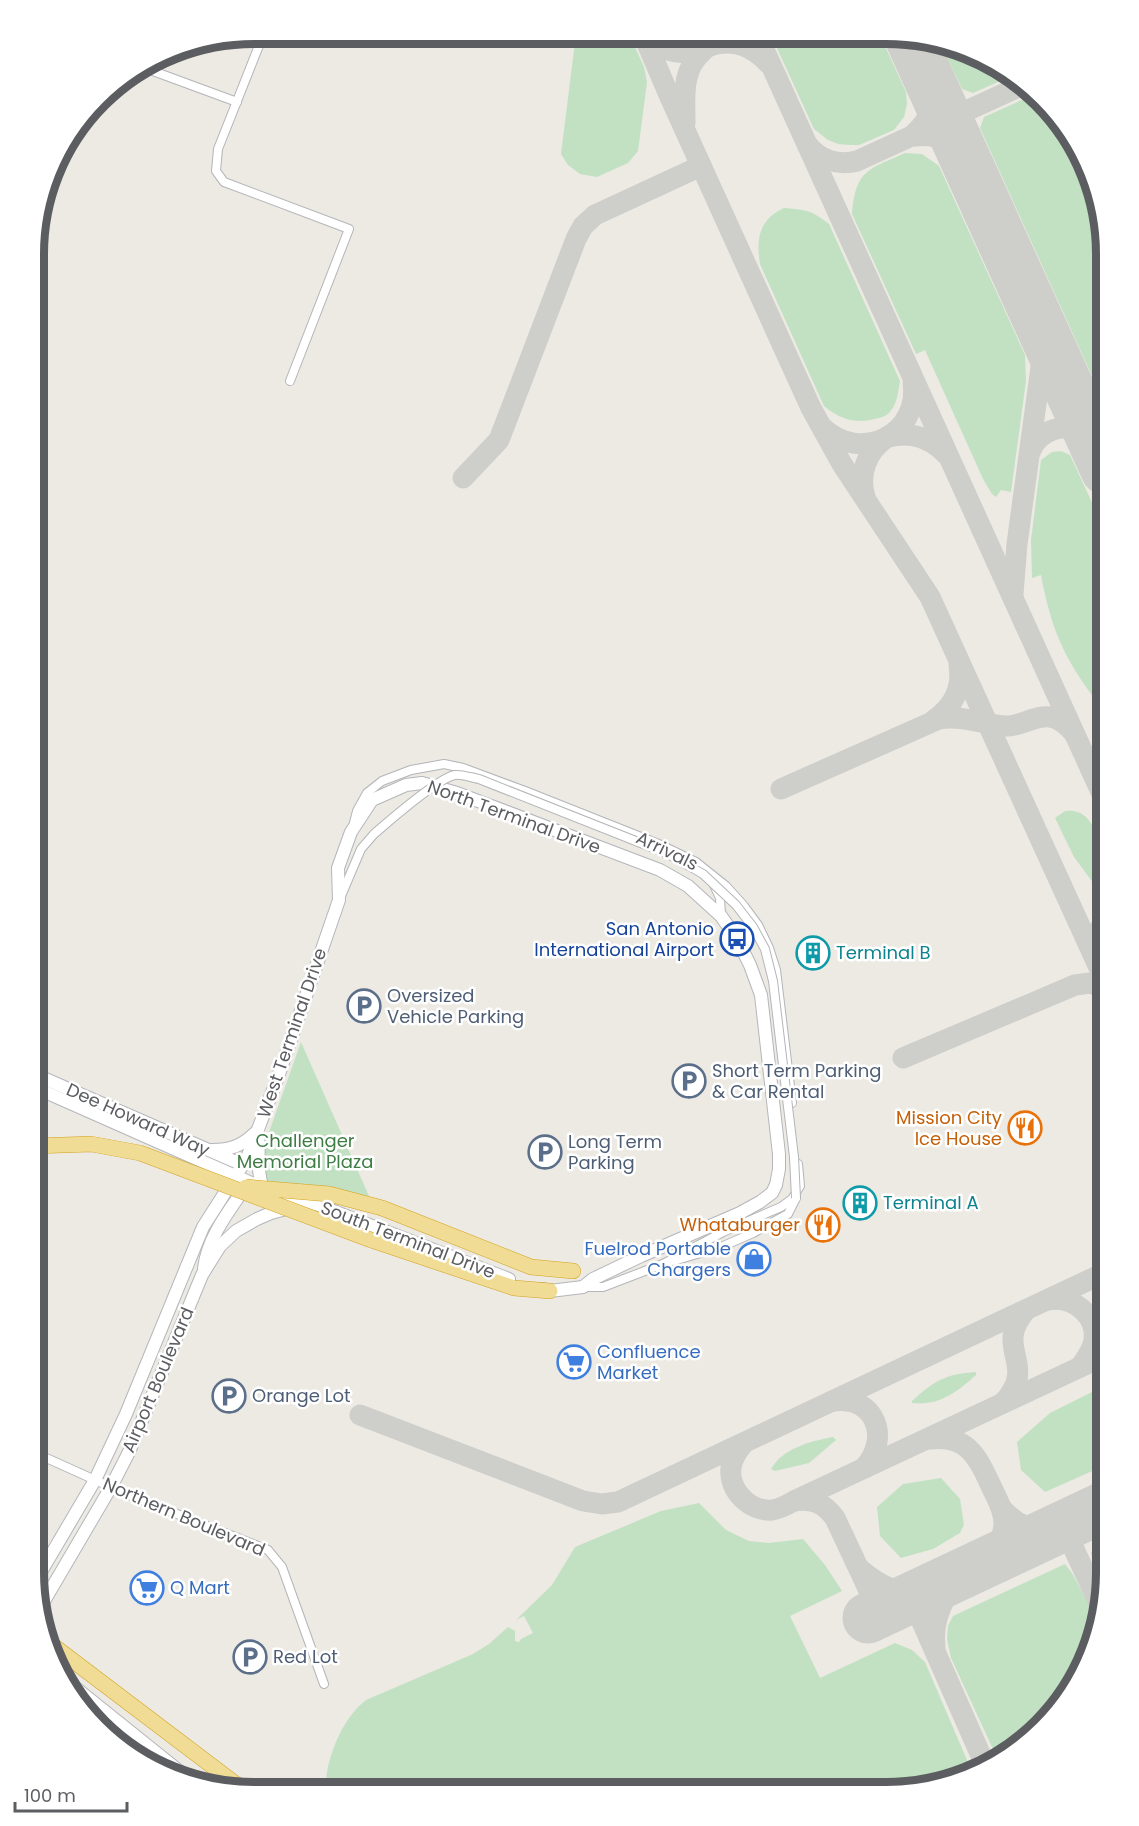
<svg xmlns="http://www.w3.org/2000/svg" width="1139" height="1826" viewBox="0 0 1139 1826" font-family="Poppins,sans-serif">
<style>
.green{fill:#c2e1c3}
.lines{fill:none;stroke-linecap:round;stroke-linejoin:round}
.taxiway{stroke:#cececa;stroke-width:21}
.runway{stroke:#cececa;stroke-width:51}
.street-casing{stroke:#b3b5b8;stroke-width:10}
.secondary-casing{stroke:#b4b6bb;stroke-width:14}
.highway-casing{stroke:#d4a01a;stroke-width:16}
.street{stroke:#fff;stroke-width:8}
.secondary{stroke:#fff;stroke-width:12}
.highway{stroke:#f0dc95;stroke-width:15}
.street-bridge-casing{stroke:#b3b5b8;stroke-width:10;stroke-linecap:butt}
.highway-bridge-casing{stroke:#d4a01a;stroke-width:16;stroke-linecap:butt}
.street-bridge{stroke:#fff;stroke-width:8}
.highway-bridge{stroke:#f0dc95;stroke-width:15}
.labels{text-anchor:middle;stroke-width:5;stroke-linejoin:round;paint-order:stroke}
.street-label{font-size:18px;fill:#5b5d61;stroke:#fff}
.transit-label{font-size:18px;fill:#164399;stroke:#fff;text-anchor:end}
.culture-label{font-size:18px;fill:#0d838f;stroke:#fff;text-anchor:start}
.service-label{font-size:18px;fill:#4e5e75;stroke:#fff;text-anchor:start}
.food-label{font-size:18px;fill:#c56008;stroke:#fff;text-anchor:end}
.park-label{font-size:18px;fill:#3e7d43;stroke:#fff}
.shop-label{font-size:18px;fill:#366cbe;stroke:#fff;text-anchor:start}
.rim{fill:none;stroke:#5b5d61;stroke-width:8}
</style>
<rect width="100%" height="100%" fill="#eceae3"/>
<g class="green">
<path d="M576 34H629L644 67 647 82 638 151 628 163 597 177 580 174 568 165 561 154Z"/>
<path d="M771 35H880L906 92 907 104 904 117 894 130 859 145H849L838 144 828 140 814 129Z"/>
<path d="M940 42 970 50 1014 75 973 93 962 89Z"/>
<path d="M1035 94 1061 120 1089 170 1106 254V407L980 128 984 117Z"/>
<path d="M905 153 922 154 939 166 1025 355 1026 381 1011 492 1001 490 996 497 992 494 983 479 925 350 916 354 852 214C856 170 867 170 905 153Z"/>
<path d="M784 208C807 210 811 210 829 224L900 381C898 392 897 406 888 414 884 417 878 418 875 419 854 424 840 419 824 406L760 264C756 239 759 219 784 208Z"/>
<path d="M1061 451 1070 455 1106 533V713C1068 666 1052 635 1041 575L1032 578 1031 540 1041 460 1052 452Z"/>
<path d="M1065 811C1083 809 1089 819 1097 833L1094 835C1098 847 1111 877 1103 887H1097L1094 884 1074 857 1055 818Z"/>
<path d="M301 1042 376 1212 329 1202 268 1183 260 1166 263 1149Z"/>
<path d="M976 1372V1375C957 1392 939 1406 912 1403V1401C934 1381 945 1374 976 1372Z"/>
<path d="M1106 1385V1465L1045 1492 1021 1470 1017 1442 1050 1413Z"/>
<path d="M833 1437 836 1440 809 1463 775 1471 771 1469C783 1448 811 1441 833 1437Z"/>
<path d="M941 1478 960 1499 964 1525 960 1533 933 1549 901 1558 880 1536 877 1507 903 1484Z"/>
<path d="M699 1503 726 1530 749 1541 769 1543 803 1539 825 1565 842 1591 790 1616 820 1678 895 1643 912 1650 925 1662 973 1774 885 1793 326 1791C324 1762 342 1718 366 1700L473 1654 489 1644 508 1627 515 1631V1641L519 1642 521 1639 533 1633 524 1616 516 1620 552 1585 575 1547 661 1511Z"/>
<path d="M1106 1545 1105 1587V1591L1093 1563 1091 1552Z"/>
<path d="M1065 1564 1072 1573 1098 1621C1095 1633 1094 1646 1089 1657 1071 1700 1038 1737 998 1760L951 1658 947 1639 948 1626 953 1616Z"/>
</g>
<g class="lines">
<g class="taxiway">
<path d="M643 34 669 95 811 408 842 464 930 597 1106 983"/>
<path d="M757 34 1106 803"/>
<path d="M644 35C657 49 677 56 695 51 703 49 710 45 717 44 737 40 755 49 768 63"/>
<path d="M685 123C685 97 681 71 702 52 708 45 717 42 724 34"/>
<path d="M914 134C934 115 934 104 929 79"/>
<path d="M915 136C942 133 951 143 967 163"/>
<path d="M807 144C819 160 838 166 857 161L1025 84"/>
<path d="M822 427C860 464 921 435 913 382"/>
<path d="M888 437C911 431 931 438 947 455"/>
<path d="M1030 452C1039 430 1067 419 1086 437 1093 443 1097 453 1102 462"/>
<path d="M463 478 499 440 576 239 583 226 595 215 701 166"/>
<path d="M865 497C858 474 867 451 886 438"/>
<path d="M1013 594 1017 544 1044 345 1039 322"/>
<path d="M934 720C953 707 963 688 959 665"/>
<path d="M781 789 939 719C961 715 983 724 1005 726 1021 727 1034 715 1050 717 1060 719 1067 725 1073 732"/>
<path d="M1094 956C1092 942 1095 932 1106 922"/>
<path d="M903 1058 1075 985 1090 983 1106 989"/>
<path d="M1048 1300C1072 1295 1098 1315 1094 1341 1092 1351 1086 1359 1080 1367"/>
<path d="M833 1401C876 1395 891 1439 864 1468"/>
<path d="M1004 1402C1039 1363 992 1349 1026 1310"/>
<path d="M360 1415 583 1501 602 1504 618 1502 1106 1272"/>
<path d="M930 1439C968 1434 978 1458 992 1488 997 1499 1004 1510 1004 1523 1004 1539 994 1551 984 1563"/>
<path d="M744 1443C738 1450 732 1459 731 1468 728 1490 750 1512 772 1510 780 1509 787 1505 794 1501L1106 1355"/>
<path d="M794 1501C812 1498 824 1503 835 1518L879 1612"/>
<path d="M1002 1509C1018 1526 1033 1532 1056 1529"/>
<path d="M1090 1513C1078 1523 1068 1527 1072 1545L1101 1607"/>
<path d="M861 1570C879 1585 899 1596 924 1592"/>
<path d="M911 1597 986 1767"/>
<path d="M935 1647C931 1620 946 1590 965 1572"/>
</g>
<g class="runway">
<path d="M909 35 1106 470"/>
<path d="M868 1618 1106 1506"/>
</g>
<g class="street-casing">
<g id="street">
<path d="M264 33 218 149 216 171 224 182 349 229 290 381"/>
<path d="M142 67 237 102"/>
<path d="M354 823 357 811 367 793 382 781 411 770 444 764 463 768 525 791 661 845 696 862 726 886 744 906 758 925 769 948 776 970 792 1103"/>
<path d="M714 885 720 898 721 916"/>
<path d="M341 896 361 849 374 834"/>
<path d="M663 1264 723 1232 781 1207 792 1199 800 1186 798 1164"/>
<path d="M583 1287H603L663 1264 721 1247 753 1233 788 1214 796 1198"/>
<path d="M33 1452 124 1493 268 1550 282 1567 324 1684"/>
</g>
</g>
<g class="secondary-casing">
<g id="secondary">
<path d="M34 1074 243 1165"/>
<path d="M34 1087 258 1186"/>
<path d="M258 1134C260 1153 256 1170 263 1188"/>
<path d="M212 1150C230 1150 242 1146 255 1133"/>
<path d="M283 1194 318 1205 509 1279"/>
<path d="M204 1268C208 1237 229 1211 246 1186"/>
<path d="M35 1582 95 1480 126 1414 203 1227 247 1158 278 1077 339 900 338 868 351 832 372 800 406 785 422 783 457 793 660 870 688 886 721 916 737 939 750 965 761 995 779 1154V1169L776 1185 772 1193 760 1202 740 1213 641 1256 593 1279 583 1287 550 1291 542 1289"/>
<path d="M40 1608 111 1487 129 1452 202 1275 220 1246 236 1231 257 1219 271 1213 290 1208"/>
<path d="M62 1677 194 1783"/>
</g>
</g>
<g class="highway-casing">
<g id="highway">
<path d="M382 1208 531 1267 573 1271"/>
<path d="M371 1240 514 1288 550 1291"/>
<path d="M47 1641 245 1791"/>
</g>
</g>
<use href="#street" class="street"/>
<use href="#secondary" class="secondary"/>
<use href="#highway" class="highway"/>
<g class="street-bridge-casing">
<path id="street-bridge" d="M374 834C389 821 438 778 455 775 462 774 472 778 479 779L666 853 703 874 736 905 753 927 765 949 773 981 794 1157 796 1198"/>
</g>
<g class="highway-bridge-casing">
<g id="highway-bridge">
<path d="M34 1146 91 1144 140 1153 371 1240"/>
<path d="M246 1187 329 1194 382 1208"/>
</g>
</g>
<use href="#street-bridge" class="street-bridge"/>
<use href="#highway-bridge" class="highway-bridge"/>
</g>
<defs>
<g id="bus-ring" transform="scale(1.725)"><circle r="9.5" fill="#fff" stroke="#1a4fb4" stroke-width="1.5"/><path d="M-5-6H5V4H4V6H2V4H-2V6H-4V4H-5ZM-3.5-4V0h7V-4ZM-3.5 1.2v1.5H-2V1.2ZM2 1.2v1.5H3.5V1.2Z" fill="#1a4fb4"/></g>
<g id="building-ring" transform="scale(1.725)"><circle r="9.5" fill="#fff" stroke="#0f9aa8" stroke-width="1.5"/><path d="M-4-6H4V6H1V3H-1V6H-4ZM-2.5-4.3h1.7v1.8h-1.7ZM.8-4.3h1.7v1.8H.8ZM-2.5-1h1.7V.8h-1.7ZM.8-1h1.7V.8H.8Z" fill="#0f9aa8"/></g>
<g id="parking-ring" transform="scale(1.725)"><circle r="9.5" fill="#fff" stroke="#5c6f8a" stroke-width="1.5"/><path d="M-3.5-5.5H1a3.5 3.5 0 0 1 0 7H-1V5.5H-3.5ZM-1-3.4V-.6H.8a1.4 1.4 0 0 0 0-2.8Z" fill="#5c6f8a"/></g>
<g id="restaurant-ring" transform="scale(1.725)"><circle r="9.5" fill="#fff" stroke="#e8710a" stroke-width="1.5"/><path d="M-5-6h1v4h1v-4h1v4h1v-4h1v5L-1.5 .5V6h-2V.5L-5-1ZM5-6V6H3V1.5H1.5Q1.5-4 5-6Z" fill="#e8710a"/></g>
<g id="shop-ring" transform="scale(1.725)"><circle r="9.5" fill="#fff" stroke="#3f7fe0" stroke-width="1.5"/><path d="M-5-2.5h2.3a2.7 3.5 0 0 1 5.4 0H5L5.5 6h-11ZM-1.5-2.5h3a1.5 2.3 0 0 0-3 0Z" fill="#3f7fe0"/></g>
<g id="supermarket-ring" transform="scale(1.725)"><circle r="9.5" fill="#fff" stroke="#3f7fe0" stroke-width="1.5"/><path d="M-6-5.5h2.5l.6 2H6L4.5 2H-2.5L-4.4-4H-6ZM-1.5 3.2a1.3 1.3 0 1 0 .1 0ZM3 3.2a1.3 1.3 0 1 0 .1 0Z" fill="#3f7fe0"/></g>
</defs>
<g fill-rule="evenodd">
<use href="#bus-ring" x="737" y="939"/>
<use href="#building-ring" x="813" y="953"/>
<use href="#parking-ring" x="364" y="1006"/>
<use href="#parking-ring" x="689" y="1081"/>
<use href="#restaurant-ring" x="1025" y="1128"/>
<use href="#parking-ring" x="545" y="1152"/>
<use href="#building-ring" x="860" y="1203"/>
<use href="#restaurant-ring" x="823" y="1225"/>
<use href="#shop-ring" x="754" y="1259"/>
<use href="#supermarket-ring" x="574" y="1362"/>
<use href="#parking-ring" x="229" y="1396"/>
<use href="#supermarket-ring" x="147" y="1588"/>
<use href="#parking-ring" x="250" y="1657"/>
</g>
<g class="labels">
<g class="street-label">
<text transform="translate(514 817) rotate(20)" y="6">North Terminal Drive</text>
<text transform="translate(667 851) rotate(26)" y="6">Arrivals</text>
<text transform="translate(292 1033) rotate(-71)" y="6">West Terminal Drive</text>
<text transform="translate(138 1120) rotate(24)" y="6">Dee Howard Way</text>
<text transform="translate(408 1240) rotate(21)" y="6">South Terminal Drive</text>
<text transform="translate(158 1380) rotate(-67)" y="6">Airport Boulevard</text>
<text transform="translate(184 1517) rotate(23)" y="6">Northern Boulevard</text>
</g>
<g class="transit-label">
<text x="714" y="935">San Antonio<tspan x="714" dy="21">International Airport</tspan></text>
</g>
<g class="culture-label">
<text x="836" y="959">Terminal B</text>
<text x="883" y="1209">Terminal A</text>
</g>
<g class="service-label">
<text x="387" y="1002">Oversized<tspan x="387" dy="21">Vehicle Parking</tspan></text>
<text x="712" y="1077">Short Term Parking<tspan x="712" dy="21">&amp; Car Rental</tspan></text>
<text x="568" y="1148">Long Term<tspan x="568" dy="21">Parking</tspan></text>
<text x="252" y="1402">Orange Lot</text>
<text x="273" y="1663">Red Lot</text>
</g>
<g class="food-label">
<text x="1002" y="1124">Mission City<tspan x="1002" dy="21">Ice House</tspan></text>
<text x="800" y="1231">Whataburger</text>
</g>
<g class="park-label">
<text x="305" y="1147">Challenger<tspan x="305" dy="21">Memorial Plaza</tspan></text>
</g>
<g class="shop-label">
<text x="731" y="1255" text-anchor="end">Fuelrod Portable<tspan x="731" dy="21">Chargers</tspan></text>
<text x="597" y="1358">Confluence<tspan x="597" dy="21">Market</tspan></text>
<text x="170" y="1594">Q Mart</text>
</g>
</g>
<path d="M0 0H1139V1826H0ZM254 44H886A210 210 0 0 1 1096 254V1572A210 210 0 0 1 886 1782H254A210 210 0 0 1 44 1572V254A210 210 0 0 1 254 44Z" fill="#fff" fill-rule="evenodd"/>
<path class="rim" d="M254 44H886A210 210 0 0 1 1096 254V1572A210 210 0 0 1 886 1782H254A210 210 0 0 1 44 1572V254A210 210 0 0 1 254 44Z"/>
<path d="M15 1802v9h112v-9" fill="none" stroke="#5b5d61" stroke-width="3"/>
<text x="24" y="1802" font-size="18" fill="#5b5d61" stroke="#ffffff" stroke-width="4.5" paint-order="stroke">100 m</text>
</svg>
